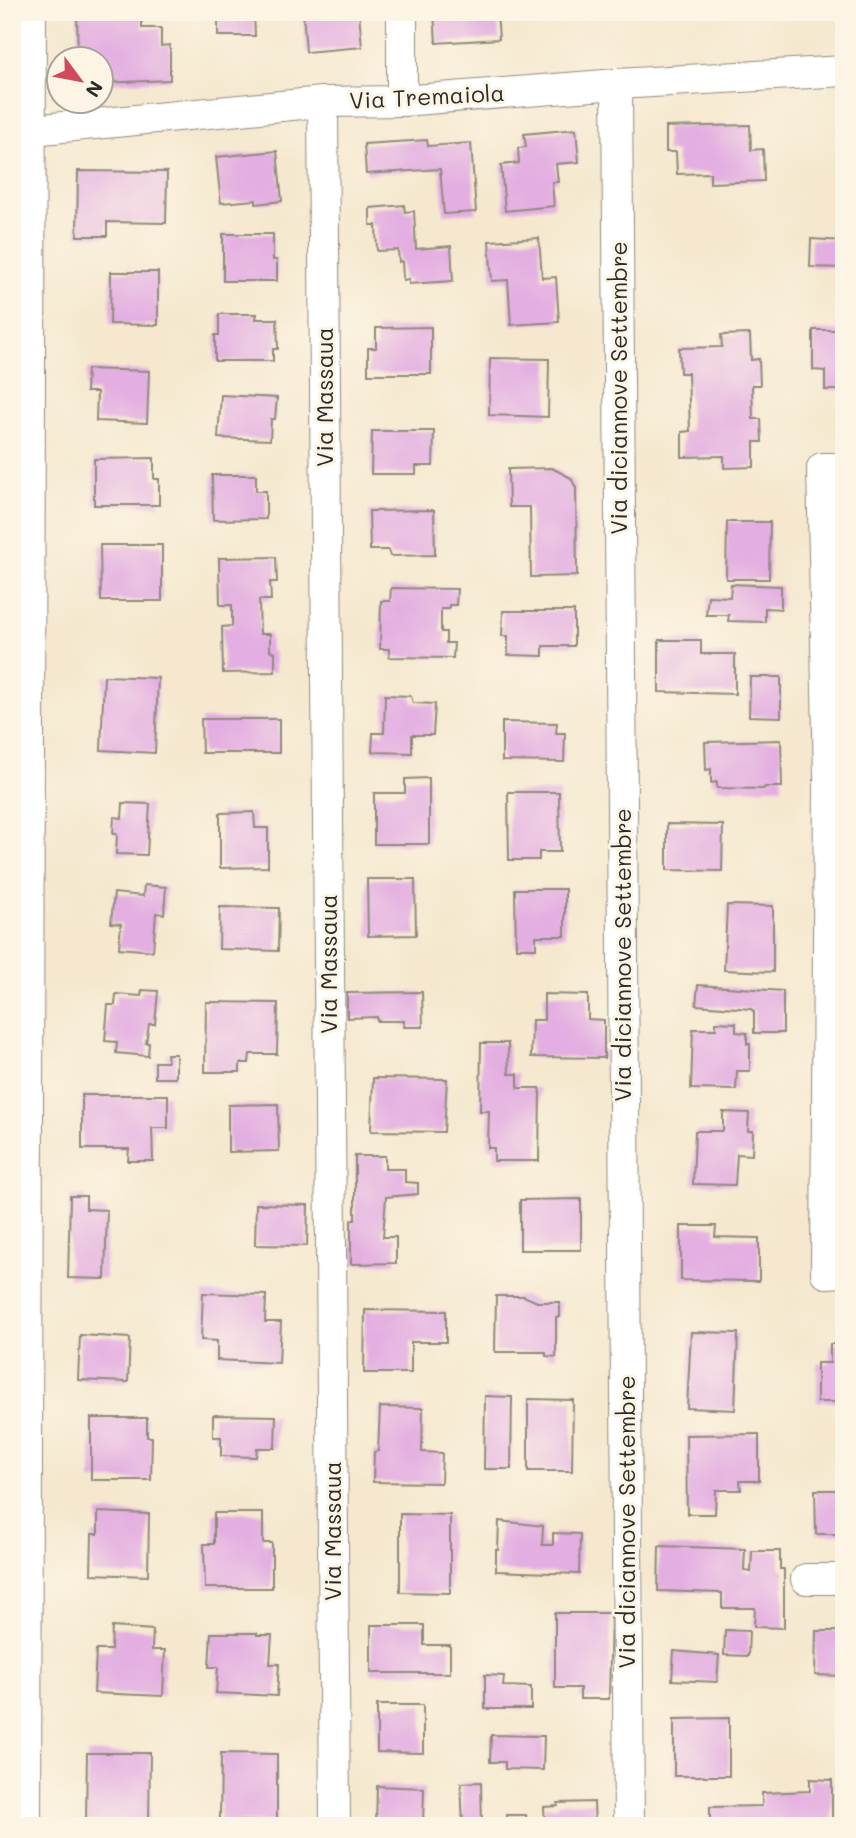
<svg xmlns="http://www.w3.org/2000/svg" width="856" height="1838" viewBox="0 0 856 1838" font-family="Mali,sans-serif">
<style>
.building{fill:#e3aee1}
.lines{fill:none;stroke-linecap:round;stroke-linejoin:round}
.minor-casing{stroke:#908a7d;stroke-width:32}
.minor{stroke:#fff;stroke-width:30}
.labels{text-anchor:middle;stroke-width:6;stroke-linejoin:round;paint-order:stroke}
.street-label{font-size:23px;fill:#2b2b2b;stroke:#fcf5e5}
</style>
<rect width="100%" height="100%" fill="#fcf5e5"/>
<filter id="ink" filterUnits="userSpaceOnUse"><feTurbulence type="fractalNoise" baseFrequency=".0143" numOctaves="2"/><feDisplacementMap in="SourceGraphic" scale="14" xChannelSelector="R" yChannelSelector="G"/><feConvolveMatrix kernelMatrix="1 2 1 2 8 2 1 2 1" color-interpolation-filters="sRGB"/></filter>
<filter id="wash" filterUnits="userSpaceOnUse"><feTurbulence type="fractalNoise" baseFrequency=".00686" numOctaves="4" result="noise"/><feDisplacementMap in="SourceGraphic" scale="28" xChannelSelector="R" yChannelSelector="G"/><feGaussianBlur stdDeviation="1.57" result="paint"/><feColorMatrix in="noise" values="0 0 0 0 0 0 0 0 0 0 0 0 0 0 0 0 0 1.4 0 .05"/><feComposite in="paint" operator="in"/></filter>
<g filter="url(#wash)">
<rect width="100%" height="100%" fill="#f5e8cf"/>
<g id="blocks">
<g class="building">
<path d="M77 12H142V28H161V46L170 45V80L102 83V60H78Z"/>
<path d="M218 12H254L255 36H218Z"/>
<path d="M303 12H359L362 47 306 52Z"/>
<path d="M434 12H497L499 39 436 43Z"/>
<path d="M750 125 751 150 763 149 764 181 710 183V173L677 174 676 152H666V127Z"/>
<path d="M576 129 579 162 556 164 558 182H552L554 206 505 211 501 165 519 163 518 148 526 147 524 134Z"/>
<path d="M427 140 428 146 471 143 476 212 444 214 440 169 366 174 364 144Z"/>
<path d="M277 151 282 201 256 204V200L221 203 216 157Z"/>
<path d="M78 171 167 172 166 223 107 222V236H77Z"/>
<path d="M404 205 405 212 414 211 416 249 451 246 453 281 409 284V279L403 280 402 261 399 262 398 250 377 251 376 225H370V208Z"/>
<path d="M223 234H273V260H277V281H223Z"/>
<path d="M539 238 542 278 556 277 559 322 511 325 508 280 492 281 489 241Z"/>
<path d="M811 239 844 241V268L810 267Z"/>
<path d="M111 272H158V325L110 324Z"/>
<path d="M219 314H257L256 319H277L278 349H273V361H215V335H219Z"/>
<path d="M431 327V374H368V348H376V328Z"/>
<path d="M813 330H844V390H825V371L813 370Z"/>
<path d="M750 334 751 360 759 359 760 385H752L753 419H761L762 442H754V467L724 468V456L682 457V432L690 431 688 373H680L679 348 722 347 721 335Z"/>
<path d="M490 358 549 359 548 417 489 415Z"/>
<path d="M87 369 149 371 147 423 96 421 97 392H86Z"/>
<path d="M221 395 277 398 275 419H271L270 440 218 438Z"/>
<path d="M372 431H434L433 466H416V474H371Z"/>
<path d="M154 458V479H159V505H94V459Z"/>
<path d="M552 468 571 478 576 488 577 576 531 577 530 507H509L508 469Z"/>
<path d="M212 475H256V491H266V519L213 520Z"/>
<path d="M434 510 435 555 390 556 388 550H370L369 511Z"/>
<path d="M727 522H770L769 579H726Z"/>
<path d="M100 545H162V601H101Z"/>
<path d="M276 557 277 582H270L271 600H259L260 634H270V651L275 652V672L223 673 222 627 232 626V605H220L219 558Z"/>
<path d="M731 584 781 586V609L765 608V622L728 621 729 615H706L708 596 730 597Z"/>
<path d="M391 588 457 589 456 605H449V609H441V632H446V643H454L453 658 389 657V649H380L381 601H390Z"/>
<path d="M503 611H574V646H543V656L508 655V636H502Z"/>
<path d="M659 640H701V654H735V694L659 692Z"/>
<path d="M104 676 158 678 155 753 101 750Z"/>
<path d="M750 677H781V717L749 716Z"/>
<path d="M385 695 411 696 413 703 435 704 433 735H412V753L372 752 373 733H384Z"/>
<path d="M201 719H279V753H202Z"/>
<path d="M502 722 557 723 556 733H565L564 762 502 761Z"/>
<path d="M781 740 782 787H765L763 789 717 788V782L711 783V769L706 770 705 742Z"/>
<path d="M429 778V844H374V793H405V779Z"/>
<path d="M508 792H559L560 852H539V860H509Z"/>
<path d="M123 803 150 804 147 855 116 854 117 834H113L114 817 122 818Z"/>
<path d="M254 812 255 828H268V867L220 868V813Z"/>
<path d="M667 824 723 825 722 871 667 870Z"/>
<path d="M367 879H415L416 935 368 936Z"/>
<path d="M144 885 166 887 164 914 156 913 153 951 119 948 121 924 111 923 114 893 143 896Z"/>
<path d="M515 889H565V936H536V948H516Z"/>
<path d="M727 905 773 906V972L724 970Z"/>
<path d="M220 907 279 908 278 951 219 949Z"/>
<path d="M698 985 783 991V1033H754V1012L751 1009 696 1005Z"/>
<path d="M142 990 158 991 155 1024H149L146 1043H149L148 1056 116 1053 117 1042 105 1041 108 1005H115L116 994 141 996Z"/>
<path d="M422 992 423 1027H404V1021H377V1017L347 1018V993Z"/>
<path d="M544 994 588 995V1019L604 1020V1058L531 1057 532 1020H544Z"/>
<path d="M206 1002 278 1003 277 1054H250L249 1063H240V1072H205Z"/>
<path d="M716 1022 736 1023V1032L747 1033V1044H750V1071H737L736 1090 691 1089 693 1029H716Z"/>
<path d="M481 1043H508L509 1074H518V1088H540L539 1161H494V1148H488L489 1111H480Z"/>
<path d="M167 1054H176V1078H155V1062H167Z"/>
<path d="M373 1078 447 1079 444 1132 371 1131Z"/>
<path d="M82 1095H168V1128H152L153 1161H128L129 1149H82Z"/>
<path d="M278 1104 279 1151 228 1152V1105Z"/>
<path d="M723 1112 749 1113 748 1131H753L752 1155 737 1154 735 1185 693 1184 695 1131H723Z"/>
<path d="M355 1156H385V1169H405V1182L418 1183V1194L386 1197 383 1237H396V1263L351 1264V1220H355Z"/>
<path d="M70 1196H86V1209L107 1210 105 1279 68 1278Z"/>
<path d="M581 1199V1250H520V1200Z"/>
<path d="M256 1204 308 1205 307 1246 255 1245Z"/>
<path d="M681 1226H716L715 1237 759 1238V1281L681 1280Z"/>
<path d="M203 1293 266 1295 265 1322H281L279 1363 217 1360V1341L201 1340Z"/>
<path d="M496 1296H524L537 1302H560V1317H556V1357L546 1356V1352H495Z"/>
<path d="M365 1310 446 1311V1342H411V1373H364Z"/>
<path d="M691 1332 738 1333 735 1410 687 1408Z"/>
<path d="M80 1335 130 1338 128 1382 78 1380Z"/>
<path d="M830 1344H844V1402H817V1363H830Z"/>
<path d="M485 1396 512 1397 511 1469H484Z"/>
<path d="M528 1399 573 1400 572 1471H528Z"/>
<path d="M380 1407 423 1408 422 1452 442 1453 441 1483 373 1482 374 1452 378 1451Z"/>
<path d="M213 1415 276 1416 275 1448H257L256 1457 221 1456V1437H213Z"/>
<path d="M91 1418H147V1437H152L151 1480H91Z"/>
<path d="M759 1434V1481H740L741 1490H716L715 1514H687L686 1435Z"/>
<path d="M815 1490H844V1534H816Z"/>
<path d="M98 1512 149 1514 148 1576 91 1574 92 1534H98Z"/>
<path d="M214 1513H263V1543H272V1588H205L204 1544H214Z"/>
<path d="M400 1514 450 1515V1593L400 1592Z"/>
<path d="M499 1521 543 1526 542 1545H553V1533L580 1534 579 1574 496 1571V1550H498Z"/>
<path d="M659 1546 745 1549 744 1571 751 1572 752 1551H780V1569H784V1628L754 1627 755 1608H722V1593L658 1591Z"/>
<path d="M555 1613H611L609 1699H580V1688H555Z"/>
<path d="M371 1625H424V1645H450V1673H371Z"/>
<path d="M112 1627 153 1630 152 1650H165L163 1696 94 1693 96 1650H111Z"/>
<path d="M725 1630 749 1631 748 1656 724 1655Z"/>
<path d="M816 1631H844V1676L815 1675Z"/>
<path d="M211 1633H257V1635H272L270 1664H279L277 1696 216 1693 218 1667H209Z"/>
<path d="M674 1651 719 1655 717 1682 672 1680Z"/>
<path d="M485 1675 504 1676 503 1686 531 1687V1709H485Z"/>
<path d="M377 1705H423V1753L377 1752Z"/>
<path d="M729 1718V1776H674V1719Z"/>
<path d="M491 1735 544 1736 543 1770 505 1769V1762H490Z"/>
<path d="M87 1753H150L149 1822H86Z"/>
<path d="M221 1753 277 1754V1822L220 1821Z"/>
<path d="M810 1779 832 1780V1826H710V1807L762 1806V1793L810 1791Z"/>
<path d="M481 1782 482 1826H463L461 1783Z"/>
<path d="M377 1786 424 1788 423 1826H376Z"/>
<path d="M594 1802 595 1826H545L544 1807 558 1806V1803Z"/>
<path d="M507 1815H526L527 1826H507Z"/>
</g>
</g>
</g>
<g filter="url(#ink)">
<use href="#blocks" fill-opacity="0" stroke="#908a7d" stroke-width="2"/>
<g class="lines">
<g class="minor-casing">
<g id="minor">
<path d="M617 84 629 1826"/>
<path d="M402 101V12"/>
<path d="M323 102 335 1826"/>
<path d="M13 135 32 130 323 102 402 101 617 84 844 71"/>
<path d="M844 468H822L829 776 826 1273 844 1272"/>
<path d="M806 1579H844"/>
<path d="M26 1826 31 12"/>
</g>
</g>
<use href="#minor" class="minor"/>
</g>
</g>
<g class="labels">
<g class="street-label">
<text transform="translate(427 97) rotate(-3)" y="8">Via Tremaiola</text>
<text transform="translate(619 388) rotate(-90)" y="8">Via diciannove Settembre</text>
<text transform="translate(325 397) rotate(-90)" y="8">Via Massaua</text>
<text transform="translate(623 955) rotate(-90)" y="8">Via diciannove Settembre</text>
<text transform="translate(329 964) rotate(-90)" y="8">Via Massaua</text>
<text transform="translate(627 1522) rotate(-90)" y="8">Via diciannove Settembre</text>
<text transform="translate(333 1531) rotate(-90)" y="8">Via Massaua</text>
</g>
</g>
<rect width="856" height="1838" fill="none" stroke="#fcf5e5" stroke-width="42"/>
<g transform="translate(80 80) rotate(122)"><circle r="33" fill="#fcf5e5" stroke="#a8a49b" stroke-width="2"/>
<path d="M0-5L12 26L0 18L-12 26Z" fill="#d1495b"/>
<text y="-10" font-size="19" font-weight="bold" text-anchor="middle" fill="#2b2b2b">N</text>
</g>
</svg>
